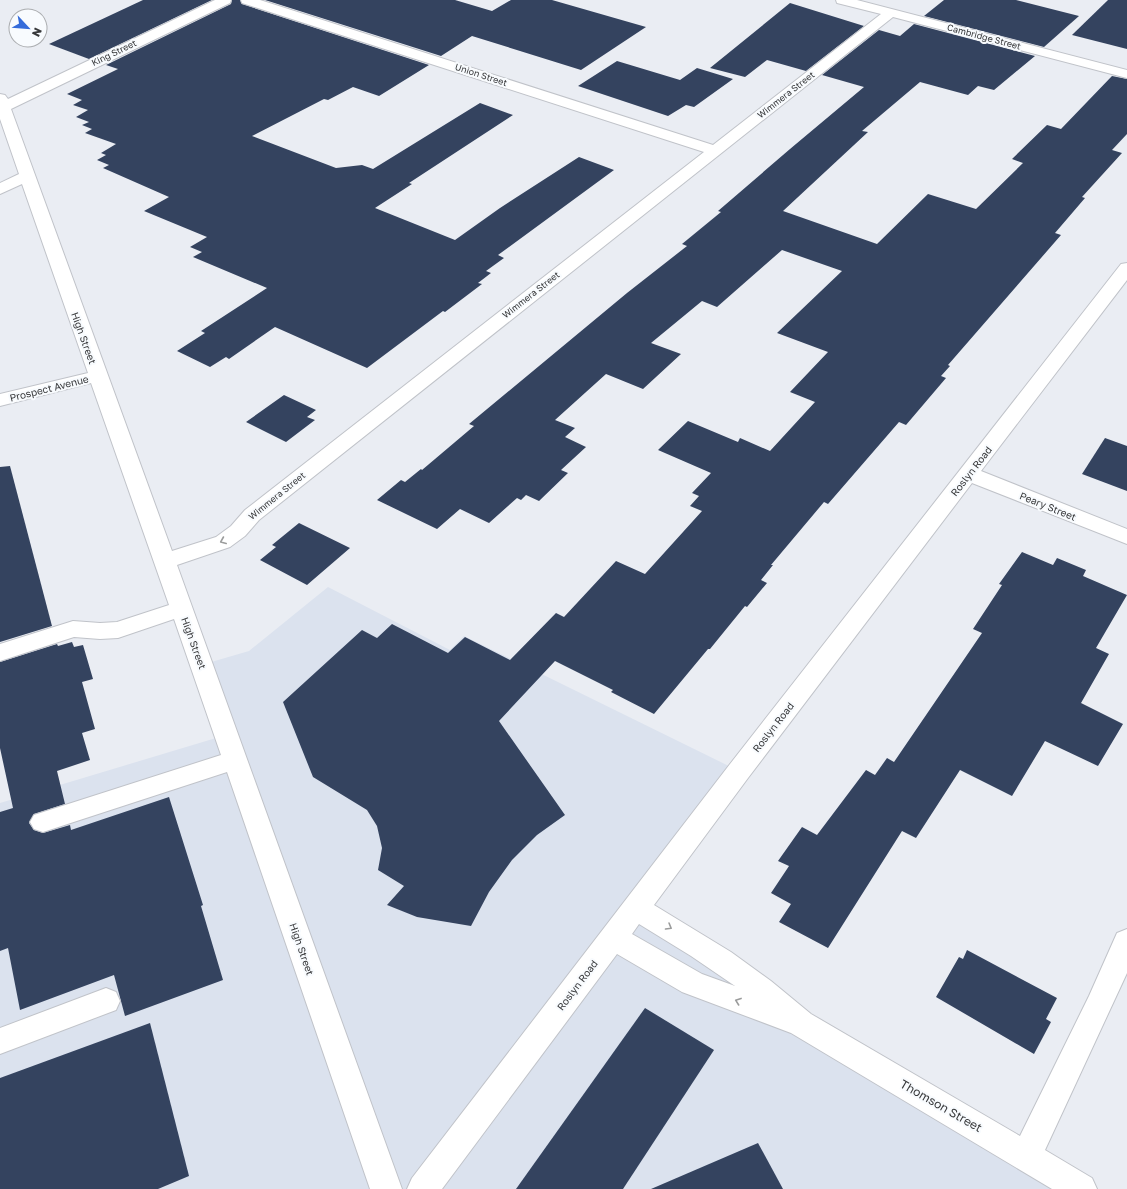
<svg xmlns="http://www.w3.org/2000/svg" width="1127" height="1189" viewBox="0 0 1127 1189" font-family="'Golos Text',sans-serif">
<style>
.built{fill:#dbe2ee}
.building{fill:#34435f}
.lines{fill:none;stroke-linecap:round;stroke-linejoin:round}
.minor-casing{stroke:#c0c3c9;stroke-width:2}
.minor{fill:#fff;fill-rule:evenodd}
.oneway{stroke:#9b9c9c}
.labels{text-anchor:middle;stroke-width:4;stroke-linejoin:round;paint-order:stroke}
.far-street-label{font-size:9px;fill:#37383a;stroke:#f8fbfe}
.street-label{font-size:10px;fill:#37383a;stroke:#f8fbfe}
.near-street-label{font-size:12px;fill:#37383a;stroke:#f8fbfe}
</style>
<rect width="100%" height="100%" fill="#eaedf3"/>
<path class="built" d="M328 587 450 650 464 636 739 771 636 907 1081 1189H0V803L226 735 201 665 249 651Z"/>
<g class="building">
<path d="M143 0H212L89 59 49 44Z"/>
<path d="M232 0H240L242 4 429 65 379 96 353 87 328 100 324 99 252 136 336 168 362 165 373 169 480 103 513 115 409 183 412 184 375 208 455 240 500 208 579 157 614 170 498 255 504 258 486 271 491 273 478 283 482 284 445 312 443 311 367 368 275 327 229 359 226 357 210 367 177 351 205 333 201 331 267 288 193 257 202 252 190 247 207 237 144 211 169 197 103 168 109 165 97 160 106 155 101 153 116 144 85 133 92 129 82 125 89 122 76 117 88 110 73 105 82 100 67 94 118 69 106 65 231 4Z"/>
<path d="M265 0H455L492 11 511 0H552L646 27 581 70 472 36 441 56Z"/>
<path d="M944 0H1016L1079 16 1044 47 924 16Z"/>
<path d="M1108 0H1127V49L1072 35Z"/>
<path d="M790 3 864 26 806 71 767 60 745 77 710 68Z"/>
<path d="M914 24 1035 56 994 90 978 86 968 95 920 82 862 131 868 132 783 211 877 244 928 194 976 209 1023 163 1012 159 1047 125 1061 129 1112 76 1127 79V134L1112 150 1122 153 1082 197 1085 198 1055 233 1061 235 948 365 950 366 941 376 946 378 906 425 899 422 828 504 824 502 771 565H773L761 580 767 583 747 607 745 606 710 649H708L654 714 611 692 613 690 555 661 499 721 565 815 537 835 512 860 489 892 471 926 417 917 387 905 404 886 378 870 382 848 377 826 367 810 313 777 283 702 362 630 377 638 392 624 448 653 465 637 510 660 556 613 564 617 616 561 645 574 702 511 690 506 699 496 692 493 711 473 658 450 688 421 738 442 740 438 770 451 815 402 790 392 828 352 777 333 842 271 782 250 717 307 702 301 651 343 681 354 643 389 606 374 555 420 575 428 565 437 586 447 561 470 568 473 539 501 526 495 521 500 517 498 489 523 460 509 437 529 377 500 401 480 405 482 421 469 422 470 474 426 469 424 627 293 687 246 682 244 721 212 718 211 790 149 864 87 822 75 879 30 900 36Z"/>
<path d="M617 61 680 80 697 68 733 79 694 107 686 105 668 116 578 86Z"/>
<path d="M284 395 316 410 307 417 315 420 286 442 246 422Z"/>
<path d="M1105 438 1127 446V491L1082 474Z"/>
<path d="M10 466 52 626 0 642V467Z"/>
<path d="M299 523 350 548 307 585 260 560 276 547 272 545Z"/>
<path d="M1022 552 1053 565 1057 558 1086 570 1083 576 1127 595 1096 648 1109 654 1081 703 1123 724 1098 766 1045 741 1012 796 960 770 916 838 902 831 828 948 779 922 791 904 771 893 789 866 778 861 802 827 817 835 866 770 875 775 887 758 894 762 982 633 973 629 1002 585 999 584Z"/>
<path d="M72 642 74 647 83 645 93 679 82 682 95 729 82 733 90 760 57 771 65 804 34 814 29 823 34 830 43 833 70 825 71 830 169 797 203 905 201 906 223 980 125 1016 114 975 20 1010 8 948 0 951V812L13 808 0 748V662L57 644 58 646Z"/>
<path d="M967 950 1057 998 1046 1019 1051 1022 1034 1054 936 997 959 957 963 959Z"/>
<path d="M645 1008 714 1050 623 1189H516Z"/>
<path d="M150 1023 189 1176 158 1189H0V1078Z"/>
<path d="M758 1143 783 1189H651Z"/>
</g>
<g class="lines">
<g class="minor-casing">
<g id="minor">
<path d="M215 0H231L230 3 11 109 172 551 216 537 231 526 245 510 704 152 242 3 241 0H260L713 145 881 14 837 3 836 0H857L1127 70V78L893 17 259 520 245 536 230 547 177 565 402 1189H370L227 772 43 832 34 829 30 822 34 815 221 755 174 619 118 638 100 639 74 637 0 661V644L73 621 100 623 117 622 169 605 91 383 0 406V394L88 373 22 184 0 194V183L19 174 0 119V94L5 95 8 99Z"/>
<path d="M1127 263V280L981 471 1127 529V544L972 483 748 778 654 905 731 952 771 981 811 1014 1020 1136 1089 996 1117 933 1127 929V973L1045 1150 1092 1178 1097 1189H1052L791 1033 682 992 617 954 442 1189H407L412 1178 730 764 1121 264ZM639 924 691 956 735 986 702 974 632 934Z"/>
<path d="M106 988 116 992 120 1001 116 1010 0 1054V1028Z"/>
</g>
</g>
<use href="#minor" class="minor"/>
</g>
<defs><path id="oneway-chevron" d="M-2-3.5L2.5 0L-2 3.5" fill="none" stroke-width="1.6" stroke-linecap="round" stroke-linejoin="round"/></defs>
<g class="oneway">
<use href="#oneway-chevron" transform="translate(223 541) rotate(157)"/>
<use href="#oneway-chevron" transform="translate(669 927) rotate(30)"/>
<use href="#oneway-chevron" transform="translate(738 1001) rotate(-160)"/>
</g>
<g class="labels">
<g class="far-street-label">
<text transform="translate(984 37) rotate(15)" y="3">Cambridge Street</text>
<text transform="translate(114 53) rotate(-26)" y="3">King Street</text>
<text transform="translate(481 75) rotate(18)" y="3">Union Street</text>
<text transform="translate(786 95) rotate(-38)" y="3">Wimmera Street</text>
<text transform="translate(531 295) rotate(-38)" y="3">Wimmera Street</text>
<text transform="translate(277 496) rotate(-39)" y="3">Wimmera Street</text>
</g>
<g class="street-label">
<text transform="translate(84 338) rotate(70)" y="4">High Street</text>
<text transform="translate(49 388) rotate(-14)" y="4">Prospect Avenue</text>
<text transform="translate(971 471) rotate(-52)" y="4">Roslyn Road</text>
<text transform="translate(1048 506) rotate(22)" y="4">Peary Street</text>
<text transform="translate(194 643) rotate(70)" y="4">High Street</text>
<text transform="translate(773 727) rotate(-52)" y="4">Roslyn Road</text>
<text transform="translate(302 949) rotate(71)" y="4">High Street</text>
<text transform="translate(577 985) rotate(-53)" y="4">Roslyn Road</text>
</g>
<g class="near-street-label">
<text transform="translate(941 1106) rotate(30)" y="4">Thomson Street</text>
</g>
</g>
<g transform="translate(28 28) rotate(116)"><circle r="19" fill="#f8fbfe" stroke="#abadb0"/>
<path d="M0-3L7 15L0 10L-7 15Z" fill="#346bda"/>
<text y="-6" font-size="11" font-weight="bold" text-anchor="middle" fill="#37383a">N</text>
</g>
</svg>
